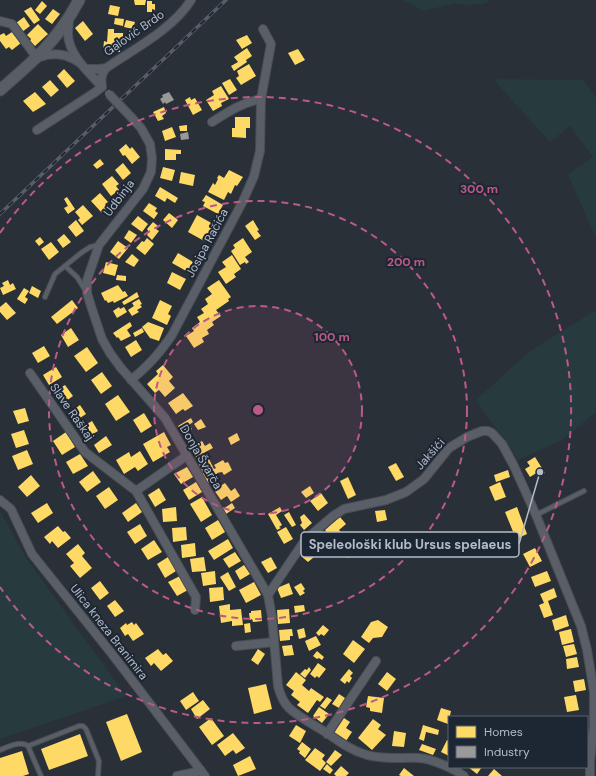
<svg xmlns="http://www.w3.org/2000/svg" width="596" height="776" viewBox="0 0 596 776" font-family="'DM Sans',sans-serif">
<style>
.green{fill:#273a3e}
.homes{fill:#ffd966}
.industry{fill:#999}
.lines{fill:none;stroke-linecap:round;stroke-linejoin:round}
.lane-casing{stroke:#484c53;stroke-width:6}
.street-casing{stroke:#484c53;stroke-width:10}
.secondary-casing{stroke:#484c53;stroke-width:13}
.lane{stroke:#5a5e66;stroke-width:4}
.street{stroke:#5a5e66;stroke-width:8}
.secondary{stroke:#595d64;stroke-width:11}
.rail-casing{stroke:#595d64;stroke-width:3.5}
.rail{stroke:#1d2633;stroke-width:2;stroke-dasharray:6;stroke-linecap:butt}
.street-bridge-casing{stroke:#484c53;stroke-width:10;stroke-linecap:butt}
.street-bridge{stroke:#5a5e66;stroke-width:8}
.ring{fill:none;stroke:#bc5a87;stroke-width:2;stroke-dasharray:7 5}
.labels{text-anchor:middle;stroke-width:4;stroke-linejoin:round;paint-order:stroke}
.street-label{font-size:12px;fill:#b4bcc9;stroke:#1d2633}
.centre{fill:#bc5a87;stroke:#1d2633;stroke-width:2}
.ring-label{font-size:12px;text-anchor:middle;font-weight:bold;fill:#bc5a87;stroke:#1d2633;stroke-width:4;stroke-linejoin:round;paint-order:stroke}
.leader{fill:none;stroke:#b4bcc9;stroke-width:1.5}
.callout-dot{fill:#b4bcc9;stroke:#1d2633;stroke-width:1.5}
.callout{fill:#1d2633;stroke:#b4bcc9;stroke-width:1.5}
.callout-label{font-size:13px;text-anchor:middle;font-weight:bold;fill:#b4bcc9}
</style>
<rect width="100%" height="100%" fill="#2a3038"/>
<g class="green">
<path d="M403 0H491L484 4 466 5 455 3 424 11Z"/>
<path d="M493 79 583 80 596 98V238L568 175 593 157 570 126 550 142Z"/>
<path d="M596 310V412L562 440 518 460 476 400 530 351Z"/>
<path d="M0 511 26 558 126 696 0 739Z"/>
</g>
<g class="homes">
<path d="M134 0H146L145 5H135Z"/>
<path d="M42 1 47 6 40 14 35 10Z"/>
<path d="M147 1H152V4H155V10L152 9V12H147Z"/>
<path d="M110 5 120 7 118 16 108 14Z"/>
<path d="M31 7 40 20 34 24 24 11Z"/>
<path d="M53 9 60 14 52 24 45 19Z"/>
<path d="M24 17 30 26 22 32 16 23Z"/>
<path d="M115 18 124 19 123 26 114 24Z"/>
<path d="M126 20 135 22 133 29 124 27Z"/>
<path d="M83 21 93 34 85 41 75 28Z"/>
<path d="M38 24 48 34 35 46 30 41 31 39 27 35Z"/>
<path d="M108 29H114V33H123V43H120V52L103 51 104 41 107 42Z"/>
<path d="M12 32 21 43 12 50 9 47 6 49 0 41V35L4 33 6 36Z"/>
<path d="M247 35 252 43 242 49 236 40Z"/>
<path d="M247 48 252 56 246 60 247 62 234 71 231 66 238 62 234 57Z"/>
<path d="M298 49 305 60 295 65 288 53Z"/>
<path d="M249 64 256 76 241 85 236 78 239 76 237 71Z"/>
<path d="M64 69 75 81 67 88 57 76Z"/>
<path d="M230 79 237 90 229 95 222 83Z"/>
<path d="M50 80 59 90 51 97 42 87Z"/>
<path d="M221 86 229 99 221 103 222 106 213 111 206 100 214 95 212 91Z"/>
<path d="M35 92 46 104 33 112 23 101Z"/>
<path d="M190 97 191 100 195 98 202 110 193 115 185 100Z"/>
<path d="M164 107 166 113 162 116 164 119 158 121 153 112Z"/>
<path d="M235 117H250V128H246V138L232 137V128H235Z"/>
<path d="M187 125V131H180L179 126Z"/>
<path d="M172 127 176 137 165 141 162 131Z"/>
<path d="M126 144 130 149 132 147 140 157 132 164 125 155 123 156 119 150Z"/>
<path d="M165 149 181 150V154H176V160H165Z"/>
<path d="M100 159 104 164 97 169 93 165Z"/>
<path d="M123 163 131 173 123 180 115 170Z"/>
<path d="M163 167 175 170 172 181 160 178Z"/>
<path d="M229 170 243 177 237 186 235 185 231 194 228 192 224 200 208 192 213 183 215 185 218 179 217 178 219 175 224 178Z"/>
<path d="M181 172 195 175 193 186 179 183Z"/>
<path d="M112 176 119 184 116 186 119 190 111 196 102 184Z"/>
<path d="M160 187 178 198 175 203 167 198 165 202 155 196Z"/>
<path d="M100 193 108 202 105 204 108 208 102 213 91 201Z"/>
<path d="M206 195 223 205 218 214 203 206 205 202 202 201Z"/>
<path d="M67 197 75 209 68 214 64 208 68 206 64 199Z"/>
<path d="M149 203 157 208 155 211 158 213 154 219 143 211Z"/>
<path d="M83 205 93 216 82 225 78 220 80 218 75 212Z"/>
<path d="M169 213 178 220 172 228 163 220Z"/>
<path d="M197 215 215 225 206 242 188 232Z"/>
<path d="M138 216 148 224 142 232 131 224Z"/>
<path d="M76 220 84 231 76 237 68 227Z"/>
<path d="M253 220 259 230 257 231 261 236 255 240 245 226Z"/>
<path d="M153 222 158 226 156 229 159 231 152 240 147 235 149 232 147 229Z"/>
<path d="M129 230 137 235 131 243 124 238Z"/>
<path d="M64 234 71 242 63 248 57 240Z"/>
<path d="M40 237 44 242 39 246 35 241Z"/>
<path d="M147 238 154 244 145 255 136 248 142 241 144 242Z"/>
<path d="M243 238 252 252 245 257 249 262 246 264 245 262 240 265 231 251 235 248 233 245Z"/>
<path d="M118 241 128 248 119 259 110 252Z"/>
<path d="M51 242 59 252 49 260 41 249Z"/>
<path d="M178 253 193 262 188 272 172 263Z"/>
<path d="M132 254 139 260 134 267 125 262Z"/>
<path d="M232 255 241 269 234 274 236 277 226 284 218 272 226 267 222 262Z"/>
<path d="M106 262 118 265 115 276 103 273Z"/>
<path d="M172 272 186 279 180 290 167 283Z"/>
<path d="M117 275 126 276V281L116 280Z"/>
<path d="M8 280 10 285 13 283 16 289 3 295 0 288 4 286 2 283Z"/>
<path d="M219 280 231 297 228 299 229 301 216 310 221 316 212 322 214 325 207 330 209 334 202 338 204 342 194 348 186 336 194 331 192 328 200 322 197 317 204 313 201 309 208 304 205 299 212 294 207 288Z"/>
<path d="M118 285 123 292 125 291 128 296 114 303 113 301 108 303 106 300 105 301 101 293Z"/>
<path d="M32 286 41 291 38 298 29 293Z"/>
<path d="M24 288 29 291 25 297 28 299 25 304 17 299Z"/>
<path d="M137 292 139 297 124 305 122 302Z"/>
<path d="M139 299 142 304 140 305 142 307 137 310 139 312 132 316 128 310 134 306 132 303Z"/>
<path d="M72 300 78 308 57 324 51 317Z"/>
<path d="M160 300 172 306 168 314 171 316 167 325 152 318Z"/>
<path d="M6 302 16 313 7 320 0 312V307Z"/>
<path d="M119 307 120 309 124 307 127 312 117 318 113 311Z"/>
<path d="M130 322 132 326 127 330 131 336 121 341 118 337 117 338 113 333Z"/>
<path d="M148 322 164 328 159 341 150 338 142 327Z"/>
<path d="M71 328 79 340 68 347 61 335Z"/>
<path d="M142 328 144 332 135 337 133 333Z"/>
<path d="M136 340 142 350 131 357 125 347Z"/>
<path d="M44 346 50 356 38 363 32 353Z"/>
<path d="M87 347 98 363 86 372 74 356Z"/>
<path d="M163 365 173 377 169 381 175 388 165 397 159 390 155 393 147 384 158 374 156 371Z"/>
<path d="M56 367 62 377 49 385 43 375Z"/>
<path d="M102 372 112 386 101 394 91 380Z"/>
<path d="M65 385 73 396 62 404 54 392Z"/>
<path d="M183 393 193 406 185 411 183 409 176 414 168 403Z"/>
<path d="M118 395 130 412 116 421 105 404Z"/>
<path d="M80 405 86 414 74 422 69 413Z"/>
<path d="M25 408 29 421 18 424 13 411Z"/>
<path d="M144 413 152 426 141 433 133 420Z"/>
<path d="M191 418 193 422 189 425 192 429 183 434 178 426Z"/>
<path d="M201 419 206 427 198 430 194 424Z"/>
<path d="M92 421 98 431 86 438 80 428Z"/>
<path d="M24 430 29 444 16 448 11 434Z"/>
<path d="M66 432 75 447 62 455 53 441Z"/>
<path d="M164 432 171 445 167 447 170 452 153 462 143 444Z"/>
<path d="M237 433 240 440 231 445 228 438Z"/>
<path d="M106 436 112 445 99 453 94 445Z"/>
<path d="M202 441 205 446 210 443 213 448 196 457 190 448Z"/>
<path d="M27 450 33 464 18 470 12 456Z"/>
<path d="M140 451 148 464 138 471 135 467 124 474 116 460 129 452 131 457Z"/>
<path d="M80 454 88 466 73 474 66 462Z"/>
<path d="M535 457 545 473 539 476 538 472 530 477 525 469 530 466 527 462Z"/>
<path d="M209 459 214 469 216 468 214 465 223 460 225 463 228 462 232 470 224 475 222 472 217 473 219 478 207 484 201 474 203 473 199 464Z"/>
<path d="M396 463 404 477 396 481 388 467Z"/>
<path d="M187 467 193 477 181 484 174 474Z"/>
<path d="M508 470 510 477 496 482 494 475Z"/>
<path d="M93 471 101 482 87 492 79 482Z"/>
<path d="M31 475 40 486 27 497 18 487Z"/>
<path d="M348 477 356 495 348 499 340 481Z"/>
<path d="M196 482 202 492 189 500 183 490Z"/>
<path d="M500 482 506 497 495 501 489 487Z"/>
<path d="M225 483 231 491 235 488 240 496 231 502 227 496 221 500 214 490Z"/>
<path d="M310 486 314 493 306 498 301 492Z"/>
<path d="M109 487 118 500 105 509 96 496Z"/>
<path d="M159 488 166 500 155 507 148 495Z"/>
<path d="M321 493 328 503 318 511 310 501Z"/>
<path d="M202 497 212 515 201 522 190 504Z"/>
<path d="M47 503 53 513 38 523 31 513Z"/>
<path d="M136 503 142 512 128 522 122 513Z"/>
<path d="M232 503 235 508 226 514 223 509Z"/>
<path d="M176 507 177 521 163 522 162 509Z"/>
<path d="M280 507 282 511 276 515 282 525 279 527 281 528 277 530 268 514Z"/>
<path d="M517 507 527 534 516 539 505 512Z"/>
<path d="M385 510 387 520 377 522 375 511Z"/>
<path d="M289 512 296 525 292 527 284 515Z"/>
<path d="M304 514 312 523 304 530 300 525 302 523 300 517Z"/>
<path d="M340 517 346 524 339 530 344 536 338 541 333 535 331 537 325 530Z"/>
<path d="M218 520 225 532 212 540 205 528Z"/>
<path d="M140 524 147 536 135 544 127 532Z"/>
<path d="M58 526 63 532 65 531 71 538 58 548 52 541 50 544 44 537Z"/>
<path d="M186 527 187 540 173 542 172 528Z"/>
<path d="M286 527 293 539 284 544 277 532Z"/>
<path d="M228 539 233 548 214 560 208 551Z"/>
<path d="M154 540 162 552 148 560 141 549Z"/>
<path d="M351 542 358 548 348 558 342 552Z"/>
<path d="M195 543 196 556 182 558 181 545Z"/>
<path d="M78 544 85 553 82 556 92 568 80 578 70 566 74 563 66 554Z"/>
<path d="M535 548 542 561 530 567 523 554Z"/>
<path d="M307 550 314 557 308 562 301 556Z"/>
<path d="M235 552 241 561 229 568 223 559Z"/>
<path d="M168 557 176 571 165 578 157 564Z"/>
<path d="M204 557 206 571 192 572 190 559Z"/>
<path d="M271 557 277 568 268 573 261 562Z"/>
<path d="M244 565 250 574 240 580 235 571Z"/>
<path d="M215 571 216 584 203 586 201 573Z"/>
<path d="M547 571 551 581 535 587 531 577Z"/>
<path d="M228 572 236 587 229 591 220 577Z"/>
<path d="M180 576 188 590 177 596 168 582Z"/>
<path d="M100 581 109 593 100 600 91 588Z"/>
<path d="M254 582 261 595 246 603 239 590Z"/>
<path d="M289 583 293 594 281 598 277 588Z"/>
<path d="M301 583 305 589 303 591 305 593 300 596 294 587Z"/>
<path d="M223 587 224 600 210 602 209 588Z"/>
<path d="M554 588 557 597 548 601 553 615 544 618 539 605 544 603 540 594Z"/>
<path d="M115 600 124 611 115 617 107 606Z"/>
<path d="M230 604V610L241 609 243 625 232 626V621L221 623 219 606Z"/>
<path d="M304 605 305 611 295 613 294 606Z"/>
<path d="M289 609 290 623 278 624 277 610Z"/>
<path d="M261 610 262 621 253 622 252 619 250 620 249 613H251V611Z"/>
<path d="M566 615 569 626 555 631 552 620Z"/>
<path d="M378 620 388 627 382 637 373 638 369 643 361 637 371 622Z"/>
<path d="M132 622 134 625 136 623 144 634 133 641 128 634 125 636 120 628 126 623 127 625Z"/>
<path d="M250 623 251 632 245 633 244 624Z"/>
<path d="M323 625 329 630 324 636 321 634 319 636 316 633Z"/>
<path d="M304 628 306 637 299 639 297 630Z"/>
<path d="M292 629 293 636H290V640L280 641 279 630Z"/>
<path d="M571 629 574 642 562 645 559 632Z"/>
<path d="M316 636 321 645 309 651 305 641Z"/>
<path d="M353 640 365 649 354 663 343 654Z"/>
<path d="M574 644 577 654 566 657 563 646Z"/>
<path d="M292 645 294 655 284 656 282 646Z"/>
<path d="M158 649 163 655 166 653 173 661 161 671 154 663 151 666 145 658Z"/>
<path d="M258 649 265 654 258 665 251 660Z"/>
<path d="M317 651 324 657 322 660 319 658 317 659 313 656Z"/>
<path d="M577 657 579 667 567 669 566 659Z"/>
<path d="M318 663 326 669 319 678 317 676 315 678 310 674Z"/>
<path d="M309 667 311 670 305 678 300 674 305 669 307 670Z"/>
<path d="M349 669 353 673 350 676 352 678 349 683 347 681 345 684 340 680Z"/>
<path d="M296 672 306 680 302 685 309 691 311 688 324 697 320 702 317 700 308 713 297 705 300 702 291 695 294 691 286 685Z"/>
<path d="M387 672 396 679 387 691 378 684Z"/>
<path d="M584 679 586 690 575 692 573 681Z"/>
<path d="M266 684 272 709 254 714 248 688Z"/>
<path d="M193 692 199 701 186 710 180 701Z"/>
<path d="M339 694 345 698 339 708 332 704Z"/>
<path d="M576 695 579 710 567 712 564 697Z"/>
<path d="M368 696 384 698 382 713 370 711V708L366 707Z"/>
<path d="M327 697 332 700 325 709 320 706Z"/>
<path d="M203 700 210 709 197 719 191 709Z"/>
<path d="M319 707 329 714 322 723 313 716Z"/>
<path d="M441 708 451 711 448 724 437 720Z"/>
<path d="M127 714 142 752 121 761 106 722Z"/>
<path d="M211 718 224 736 212 745 199 727Z"/>
<path d="M344 718 350 722 346 728 352 732 346 741 334 733Z"/>
<path d="M373 719 381 725 378 729 386 735 372 750 358 738Z"/>
<path d="M296 725 306 731 300 743 289 736Z"/>
<path d="M423 725 439 730 438 735 426 732 424 741 419 739Z"/>
<path d="M394 731 406 733 404 747 392 746Z"/>
<path d="M233 733 245 748 236 754 233 750 225 756 217 745Z"/>
<path d="M80 734 88 756 49 770 41 749Z"/>
<path d="M447 740 449 741V756L441 752Z"/>
<path d="M302 742 311 749 305 758 299 753 300 751 297 749Z"/>
<path d="M422 744 436 749 433 755 419 750Z"/>
<path d="M315 748 325 755 322 759 326 763 320 771 305 760Z"/>
<path d="M335 750 342 755 331 766 326 762Z"/>
<path d="M22 751 29 774 23 776H0V758Z"/>
<path d="M250 756 256 769 238 776 233 765Z"/>
<path d="M327 764 333 770 330 774 323 769Z"/>
<path d="M341 766 349 773 346 776H336L334 774Z"/>
<path d="M468 767H482L477 774Z"/>
<path d="M404 768 414 776H401L399 775Z"/>
<path d="M494 769 502 776H488Z"/>
</g>
<g class="industry">
<path d="M169 92 174 100 166 104 165 102 163 104 160 99 163 97 162 95Z"/>
<path d="M188 132 189 139 181 140 180 134Z"/>
</g>
<g class="lines">
<g class="lane-casing">
<g id="lane">
<path d="M65 266 77 277 85 290"/>
<path d="M45 297 55 274 81 253 90 247 99 245"/>
<path d="M536 515 584 491"/>
<path d="M28 746 79 726H83L86 729 99 761 98 776"/>
<path d="M0 750C8 747 21 740 28 746L41 776"/>
</g>
</g>
<g class="street-casing">
<g id="street">
<path d="M69 19C69 24 68 29 68 34 69 56 89 72 102 87"/>
<path d="M0 21 12 24 37 58C53 52 66 53 80 63"/>
<path d="M87 69H99L106 68C134 49 173 29 191 0"/>
<path d="M132 118 141 128 150 144 152 158 151 172 143 189 99 245 87 280V293L91 306 102 339 110 353 121 368 165 418 268 595 272 617 278 686C280 694 283 702 289 708 300 718 314 725 327 733 340 742 352 751 367 755 384 760 402 757 419 758 432 759 453 768 464 776"/>
<path d="M212 122C228 112 243 102 261 99"/>
<path d="M37 130 94 93 102 87C101 79 101 74 106 68"/>
<path d="M30 373 85 452 136 491 196 597 195 610"/>
<path d="M131 380C149 365 159 354 172 335L243 201 254 176 260 151 261 99 271 44 263 29"/>
<path d="M136 491 186 456"/>
<path d="M0 500 11 509 32 554 112 654 205 776"/>
<path d="M268 595 305 540 333 516 344 509 386 500 406 492 424 479 449 448 467 437 482 431H488L492 433 502 444 513 464 536 515 581 626 587 650 594 692V725L590 762V776"/>
<path d="M236 646 274 642"/>
<path d="M327 734 376 661"/>
<path d="M177 776 201 771"/>
</g>
</g>
<g class="secondary-casing">
<path id="secondary" d="M0 90C34 61 58 40 79 0"/>
</g>
<use href="#lane" class="lane"/>
<use href="#street" class="street"/>
<use href="#secondary" class="secondary"/>
<g class="rail-casing">
<path id="rail" d="M0 214 226 0"/>
</g>
<use href="#rail" class="rail"/>
<g class="street-bridge-casing">
<path id="street-bridge" d="M109 94 132 118"/>
</g>
<use href="#street-bridge" class="street-bridge"/>
</g>
<circle cx="258" cy="410" r="104" fill="#bc5a87" fill-opacity=".12"/>
<g class="ring">
<circle cx="258" cy="410" r="104"/>
<circle cx="258" cy="410" r="209"/>
<path d="M0 233A313 313 0 1 1 0 587"/>
</g>
<g class="labels">
<g class="street-label">
<text transform="translate(134 33) rotate(-35)" y="4">Galović Brdo</text>
<text transform="translate(119 198) rotate(-53)" y="4">Udbinja</text>
<text transform="translate(207 243) rotate(-62)" y="4">Josipa Račića</text>
<text transform="translate(72 412) rotate(55)" y="4">Slave Raškaj</text>
<text transform="translate(430 454) rotate(-48)" y="4">Jakšići</text>
<text transform="translate(201 457) rotate(60)" y="4">Donja Švarča</text>
<text transform="translate(109 632) rotate(52)" y="4">Ulica kneza Branimira</text>
</g>
</g>
<circle cx="258" cy="410" r="6" class="centre"/>
<g class="ring-label">
<text x="479" y="193">300 m</text>
<text x="406" y="266">200 m</text>
<text x="332" y="341">100 m</text>
</g>
<path class="leader" d="M540 472L519 544"/>
<circle class="callout-dot" cx="540" cy="472" r="4"/>
<rect class="callout" x="301" y="532" width="218" height="25" rx="4"/>
<g class="callout-label">
<text x="410" y="549">Speleološki klub Ursus spelaeus</text>
</g>
<rect x="448" y="716" width="140" height="52" fill="#1d2633" stroke="#59626f"/>
<rect x="456" y="726" width="20" height="12" fill="#ffd966" stroke="#59626f"/>
<text x="484" y="736" font-size="12" fill="#b4bcc9">Homes</text>
<rect x="456" y="746" width="20" height="12" fill="#999999" stroke="#59626f"/>
<text x="484" y="756" font-size="12" fill="#b4bcc9">Industry</text>
</svg>
